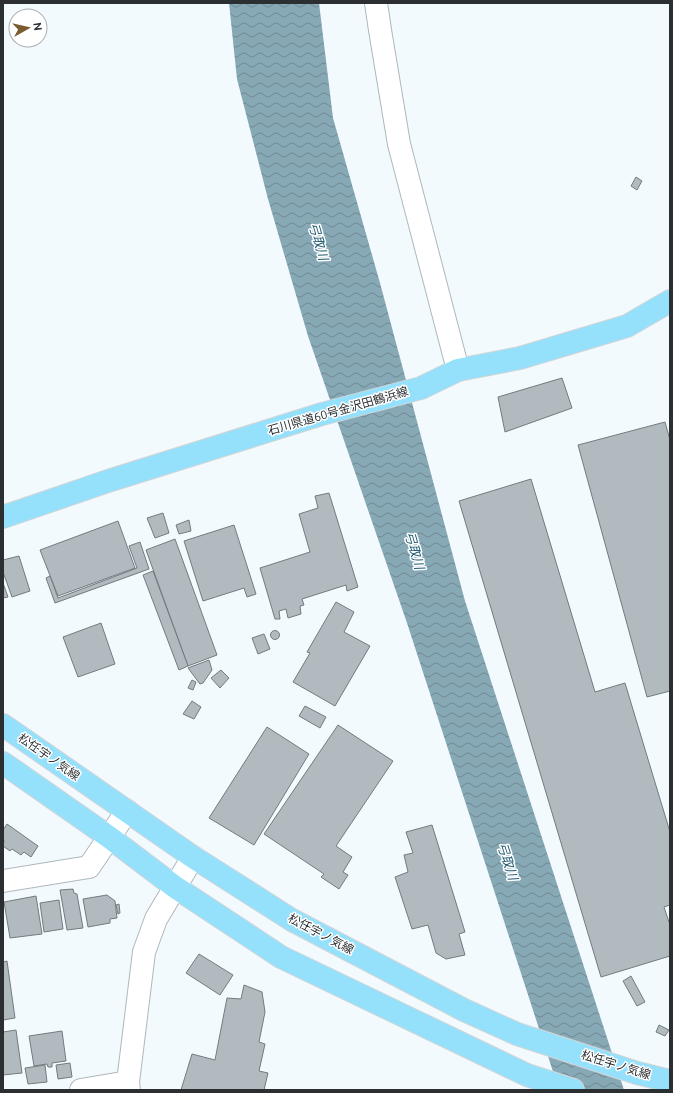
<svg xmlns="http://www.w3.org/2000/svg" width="673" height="1093" viewBox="0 0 673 1093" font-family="Ubuntu,'Noto Sans JP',sans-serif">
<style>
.water{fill:url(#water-waves)}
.building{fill:#b1bbbf;stroke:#727b7f}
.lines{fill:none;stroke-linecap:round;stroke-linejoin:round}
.minor-casing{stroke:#aeb8bd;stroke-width:24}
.major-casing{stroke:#d5d5d6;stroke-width:24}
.minor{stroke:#fff;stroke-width:22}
.major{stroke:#95e1fc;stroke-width:22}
.labels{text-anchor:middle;stroke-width:3;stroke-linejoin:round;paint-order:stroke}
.street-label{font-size:12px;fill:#2b2f31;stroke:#fff}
.water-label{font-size:13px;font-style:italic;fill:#1e5c72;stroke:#fff}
</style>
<defs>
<pattern id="water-waves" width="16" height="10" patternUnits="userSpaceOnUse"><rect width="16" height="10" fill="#87a8b5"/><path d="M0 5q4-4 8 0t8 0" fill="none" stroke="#6f8994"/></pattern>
</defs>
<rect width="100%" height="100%" fill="#f2fafe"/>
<path class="water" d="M229 3H319L333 118 380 283 465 601 624 1090H559L407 623 308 336 268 199 237 79Z"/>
<g class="building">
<path d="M636 177 642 181 637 190 631 186Z"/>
<path d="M562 378 572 408 505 432 498 397Z"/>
<path d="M665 422 670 440V691L647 697 578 445Z"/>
<path d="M531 479 595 692 625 683 670 832V905L664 907 670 925V956L601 977 459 501Z"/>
<path d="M329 493 358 587 347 591 346 585 302 599 304 605 300 606 301 614 288 618 286 609 279 611 280 619H275L260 568 310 552 299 514 318 508 315 496Z"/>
<path d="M163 513 169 533 155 538 147 518Z"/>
<path d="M189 520 191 531 179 534 176 525Z"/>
<path d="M118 521 135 568 58 596 40 550Z"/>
<path d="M234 525 256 594 247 597 244 588 203 601 184 541Z"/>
<path d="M175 539 217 655 188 666 146 550Z"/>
<path d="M140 542 149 569 55 603 46 578 50 576 58 598 137 568 129 546Z"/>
<path d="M19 556 30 591 12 597 3 572V560Z"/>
<path d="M153 571 188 666 179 670 143 575Z"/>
<path d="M3 583 8 597 3 598Z"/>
<path d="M336 602 354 612 344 632 370 646 335 706 293 682 310 653 307 652Z"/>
<path d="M101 623 115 664 78 677 63 637Z"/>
<circle cx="275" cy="635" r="4.5"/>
<path d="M264 634 270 649 258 654 252 638Z"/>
<path d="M209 660 212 670 203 683 200 684 188 668Z"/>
<path d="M221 670 229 678 220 688 211 678Z"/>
<path d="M192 680 196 682 193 690 188 688Z"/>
<path d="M192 701 201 707 194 719 183 714Z"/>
<path d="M305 706 326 717 320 728 299 716Z"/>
<path d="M338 725 393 761 336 846 352 857 343 872 348 875 339 889 321 877 324 874 264 834Z"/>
<path d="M267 727 309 754 254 845 209 818Z"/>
<path d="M7 824 38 846 31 857 24 852 21 855 12 849 10 851 3 846 4 840 3 839V830Z"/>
<path d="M432 825 465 932 459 934 465 955 446 959 436 953 428 925 412 929 395 877 408 872 404 855 413 853 406 832Z"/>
<path d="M73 889 74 893 77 894 83 928 67 930 60 890Z"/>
<path d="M107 895 115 901 117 918 110 919V923L88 927 83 899Z"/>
<path d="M36 896 42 934 10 938 4 902Z"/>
<path d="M59 900 63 929 44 932 40 903Z"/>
<path d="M119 904 120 913 118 914 116 905Z"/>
<path d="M199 954 233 975 220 995 186 973Z"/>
<path d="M7 961 15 1018 3 1020V962Z"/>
<path d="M631 976 645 1002 637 1006 623 981Z"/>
<path d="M244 985 262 992 265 1012 259 1042 265 1044 259 1071 268 1073 264 1090H181L192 1054 215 1060 227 998 241 999Z"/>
<path d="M659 1025 669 1030 665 1036 656 1032Z"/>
<path d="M16 1030 22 1073 3 1075V1032Z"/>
<path d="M62 1031 66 1061 52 1063V1067H48L47 1064 34 1066 29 1036Z"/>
<path d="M70 1063 72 1077 58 1079 56 1065Z"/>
<path d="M45 1065 47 1082 28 1084 25 1068Z"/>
</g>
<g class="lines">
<g class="minor-casing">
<g id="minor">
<path d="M376 3 380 30 399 144 458 370"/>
<path d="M3 881 89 867 127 811"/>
<path d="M81 1090 128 1082"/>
<path d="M129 1090 128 1082 144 952 156 919 193 857"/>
</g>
</g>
<g class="major-casing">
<g id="major">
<path d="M3 517 108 481 322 414 421 388 458 370 520 358 627 326 670 301"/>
<path d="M3 725 193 857 292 920 464 1010 517 1034 637 1073 670 1081"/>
<path d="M3 763 109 837 175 887 281 957 527 1075 573 1090"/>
</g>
</g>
<use href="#minor" class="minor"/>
<use href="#major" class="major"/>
</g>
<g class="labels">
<g class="street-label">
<text transform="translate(338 411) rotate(-16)" y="4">石川県道60号金沢田鶴浜線</text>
<text transform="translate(49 757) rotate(35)" y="4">松任宇ノ気線</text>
<text transform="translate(321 934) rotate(28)" y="4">松任宇ノ気線</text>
<text transform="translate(616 1065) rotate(17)" y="4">松任宇ノ気線</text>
</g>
<g class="water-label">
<text transform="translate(319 241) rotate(74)" y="5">弓取川</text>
<text transform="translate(415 550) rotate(74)" y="5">弓取川</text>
<text transform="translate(508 861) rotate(72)" y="5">弓取川</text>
</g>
</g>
<rect width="673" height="1093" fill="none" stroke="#2b2f31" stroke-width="8"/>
<g transform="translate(28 28) rotate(82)"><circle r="19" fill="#ffffff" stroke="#aaacad"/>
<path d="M0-3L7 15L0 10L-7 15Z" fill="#795b2f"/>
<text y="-6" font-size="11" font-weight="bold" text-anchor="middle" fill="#2b2f31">N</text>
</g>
</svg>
